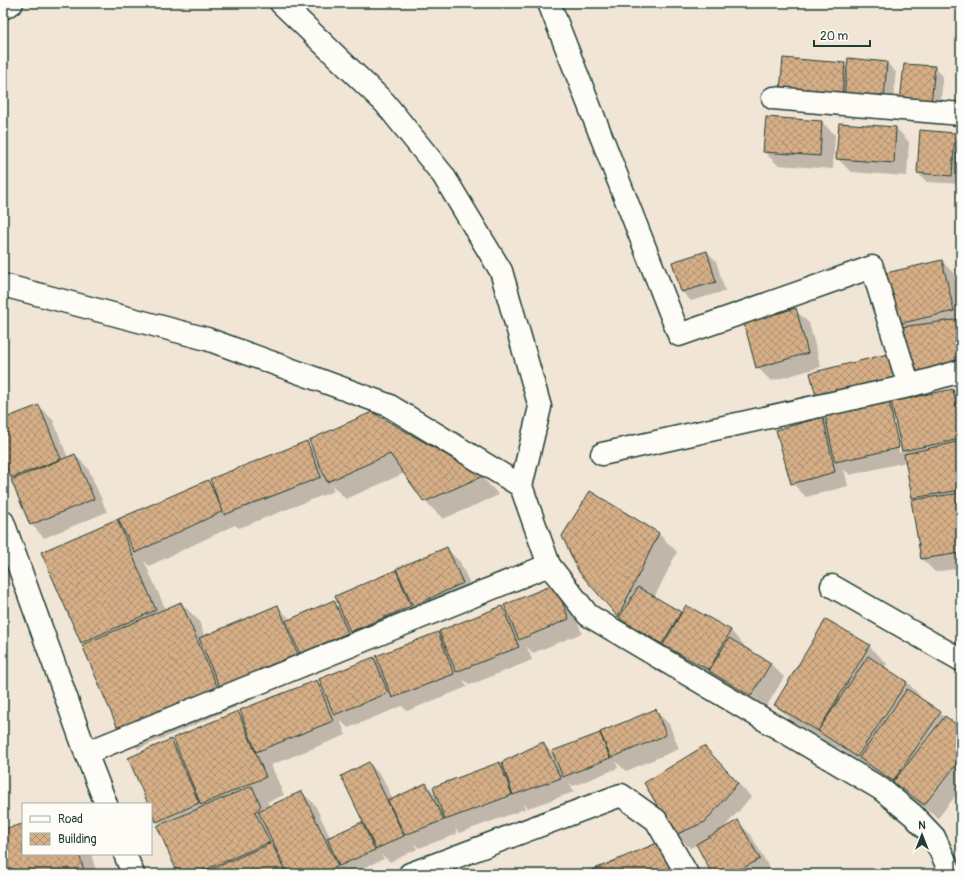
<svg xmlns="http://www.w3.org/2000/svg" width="964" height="877" viewBox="0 0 964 877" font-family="Pangolin,sans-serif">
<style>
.shadow{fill:#0003;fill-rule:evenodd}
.building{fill:url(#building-cross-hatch);stroke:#1f3d34}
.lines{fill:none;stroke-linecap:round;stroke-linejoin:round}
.minor-casing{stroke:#1f3d34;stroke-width:25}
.minor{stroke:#fdfcf7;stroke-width:22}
</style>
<defs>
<pattern id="building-cross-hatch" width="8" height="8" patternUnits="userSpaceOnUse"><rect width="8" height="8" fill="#d6af87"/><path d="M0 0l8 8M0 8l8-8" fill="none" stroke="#ad906f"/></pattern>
</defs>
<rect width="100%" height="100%" fill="#f1e5d5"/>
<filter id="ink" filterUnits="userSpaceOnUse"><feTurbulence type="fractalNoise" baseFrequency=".025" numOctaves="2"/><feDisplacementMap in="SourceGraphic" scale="8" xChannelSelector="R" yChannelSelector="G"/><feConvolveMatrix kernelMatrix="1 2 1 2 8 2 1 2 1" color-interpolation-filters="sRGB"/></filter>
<g filter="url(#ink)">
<g class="shadow">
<path d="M887 63 896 72 892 108 795 104 844 64 848 68Z"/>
<path d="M934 67 943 76 940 113 911 110Z"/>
<path d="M822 122 835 135 833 169 778 165 764 152Z"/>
<path d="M896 128 909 142 907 176 851 172 837 158Z"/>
<path d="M954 134 958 137 961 134V184L927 182 918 173Z"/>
<path d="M707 252 716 261 725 291 691 301 682 292 673 263Z"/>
<path d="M942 261 955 275 961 300V379L899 323Z"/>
<path d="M795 310 809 323 821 367 771 381 757 367Z"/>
<path d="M952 390 961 399V424L957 405H955L961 434V568L935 572 922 559 916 501 913 498 906 462 850 475 844 469 848 486 806 497 792 483 823 418 828 423 889 403 894 408ZM892 418H894L901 452 899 453Z"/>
<path d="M39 406 53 420 68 458 75 455 88 468 107 512 44 538 31 524 3 455V420Z"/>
<path d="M372 414 482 477 499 495 443 519 425 501 405 473 346 499 331 484 334 491 239 528 235 525 149 566 144 561 166 610 181 603 199 621 205 637 277 606 291 620 333 601 341 609 396 572 400 576 446 548 460 562 476 597 233 701 236 707 138 749 120 731 84 645 82 642 117 520 122 525 208 481 214 487 306 442 314 450ZM352 630 353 632 306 653V650Z"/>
<path d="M590 492 659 534 677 552 654 598 682 614 686 606 731 631 744 645 743 647 771 664 784 677 765 709 636 634 620 618 580 571Z"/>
<path d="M555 585 568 599 582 633 533 653 527 647 532 660 470 685 463 679 467 687 407 711 402 706 348 728 340 720 346 735 271 765 284 795 267 802 271 806 302 792 315 805 330 837 362 823 365 826 369 763 382 777 393 800 426 784 437 796 500 763 505 769 543 744 555 756 599 734 603 738 655 710 669 724 679 749 626 771 616 762 618 768 573 786 569 782 574 792 528 808 523 803 525 809 459 833 455 828 457 834 419 848 414 843 417 849 390 862 381 854 384 859 349 874H179L161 826 157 821 151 808V804H149L171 740 177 746 238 712 245 719 317 681 324 689 374 658 380 664 437 633 443 639 502 607 508 613Z"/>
<path d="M869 646 887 664 884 668 907 682 920 696 919 698 961 729V789L938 818 871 769 837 747 836 748 793 722 775 705Z"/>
<path d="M718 761 751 797 723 829 738 822 751 835 772 873 770 874H713L697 845 690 848 676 834Z"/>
<path d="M23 825V854H91L97 874H3V830Z"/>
</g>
<g class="building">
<path d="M783 58 845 63 842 96 780 91Z"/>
<path d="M848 58 887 62 884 100 844 96Z"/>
<path d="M904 64 935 66 931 104 900 102Z"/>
<path d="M961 69V107H957Z"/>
<path d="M766 117 822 121 820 156 763 152Z"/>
<path d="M839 123 896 127 894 163 836 159Z"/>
<path d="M920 130 955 133 952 176 917 173Z"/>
<path d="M957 133H961V165L957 164Z"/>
<path d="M707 251 716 282 681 292 672 262Z"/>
<path d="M942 260 954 311 898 324 886 273Z"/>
<path d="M796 308 808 353 756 368 744 323Z"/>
<path d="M961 319V363L917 373 901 327Z"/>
<path d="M892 353 898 380 817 400 810 373Z"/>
<path d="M953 389 961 429V439L902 451 891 402Z"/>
<path d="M889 402 899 448 835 462 825 416Z"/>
<path d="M39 405 61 459 11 478 3 458V419Z"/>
<path d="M372 412 483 476 424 502 390 454 327 482 309 440Z"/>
<path d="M823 417 835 472 791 484 776 430Z"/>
<path d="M307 441 321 477 224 515 210 479Z"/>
<path d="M961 441V490L912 498 904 454Z"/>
<path d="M75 454 94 499 30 525 11 480Z"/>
<path d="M208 480 223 511 135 553 118 519Z"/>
<path d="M590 491 659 533 618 617 579 572 562 536Z"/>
<path d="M961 493V553L921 559 911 500Z"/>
<path d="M117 519 156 610 81 643 41 552Z"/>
<path d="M447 547 463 583 413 606 396 569Z"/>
<path d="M396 570 411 606 350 632 335 596Z"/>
<path d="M555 584 569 619 519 640 504 605Z"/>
<path d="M638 587 681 612 662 644 619 618Z"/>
<path d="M334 600 348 633 300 654 286 621Z"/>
<path d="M181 602 218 689 119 731 82 645Z"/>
<path d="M278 605 298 655 220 688 199 638Z"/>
<path d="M686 605 731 630 709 670 663 645Z"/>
<path d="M502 606 519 647 456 672 439 631Z"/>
<path d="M826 619 870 645 818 731 774 705Z"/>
<path d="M438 632 454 674 392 698 376 656Z"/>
<path d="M729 638 771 663 751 696 709 671Z"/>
<path d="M868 656 907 682 857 757 818 731Z"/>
<path d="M374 657 388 693 334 715 319 679Z"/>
<path d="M317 680 333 721 256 752 240 710Z"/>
<path d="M907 689 941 712 893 781 859 758Z"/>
<path d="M656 709 666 735 611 758 600 732Z"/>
<path d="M238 711 266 777 201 805 173 738Z"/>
<path d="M945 716 961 728V759L924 805 893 782Z"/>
<path d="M600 733 610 758 563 777 552 751Z"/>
<path d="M171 739 199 803 156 822 151 810V804H148L128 758Z"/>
<path d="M543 742 561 778 513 795 502 762Z"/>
<path d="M704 746 738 783 705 822 675 835 644 783Z"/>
<path d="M369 762 404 836 376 849 341 776Z"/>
<path d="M500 762 512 795 445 820 433 787Z"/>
<path d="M426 783 444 820 405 835 388 801Z"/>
<path d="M252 786 261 806 255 812 270 842 195 874H178L157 826Z"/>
<path d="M302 791 338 866 321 874H288L258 811Z"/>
<path d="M738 820 760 859 732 874H712L696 844Z"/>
<path d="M362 822 375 850 339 866 327 838Z"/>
<path d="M23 824V854H79L85 874H3V829Z"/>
<path d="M662 841 681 874H585V873Z"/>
<path d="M272 843 286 874H200Z"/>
</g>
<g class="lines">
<g class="minor-casing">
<g id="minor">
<path d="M281 3 385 103 443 175 501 271 540 407 521 486 549 565 588 615 881 789 913 815 934 837 951 874"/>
<path d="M549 3 679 335 872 267 909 386"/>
<path d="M3 8 12 3"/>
<path d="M773 98 961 114"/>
<path d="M3 285 207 339 388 405 521 486"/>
<path d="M602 454 909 386 961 371"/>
<path d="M3 522 86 753 106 804"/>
<path d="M832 586 961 660"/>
<path d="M86 753 549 565"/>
<path d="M125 854 133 874"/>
<path d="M410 874 621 795 656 820 687 874"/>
</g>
</g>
<use href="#minor" class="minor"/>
</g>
</g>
<rect width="964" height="877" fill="none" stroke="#fdfcf7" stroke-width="16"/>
<rect x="8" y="8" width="948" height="861" fill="none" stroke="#1f3d34" stroke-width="1.5" filter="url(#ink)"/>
<rect x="22" y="803" width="130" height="52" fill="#fdfcf7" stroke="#a4b0a9"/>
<rect x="30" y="816" width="20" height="6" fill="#fdfcf7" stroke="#a4b0a9"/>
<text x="58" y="823" font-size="12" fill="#1f3d34">Road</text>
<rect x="30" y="833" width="20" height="12" fill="url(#building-cross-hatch)" stroke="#a4b0a9"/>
<text x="58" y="843" font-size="12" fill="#1f3d34">Building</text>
<g transform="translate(922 835)" stroke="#fdfcf7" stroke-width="3" paint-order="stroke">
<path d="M0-3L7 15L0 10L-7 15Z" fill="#1f3d34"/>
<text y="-6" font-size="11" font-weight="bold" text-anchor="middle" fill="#1f3d34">N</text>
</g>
<path d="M814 40v6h56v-6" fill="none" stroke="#1f3d34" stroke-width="2"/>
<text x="820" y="40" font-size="12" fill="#1f3d34" stroke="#fdfcf7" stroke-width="3" paint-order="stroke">20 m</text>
</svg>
